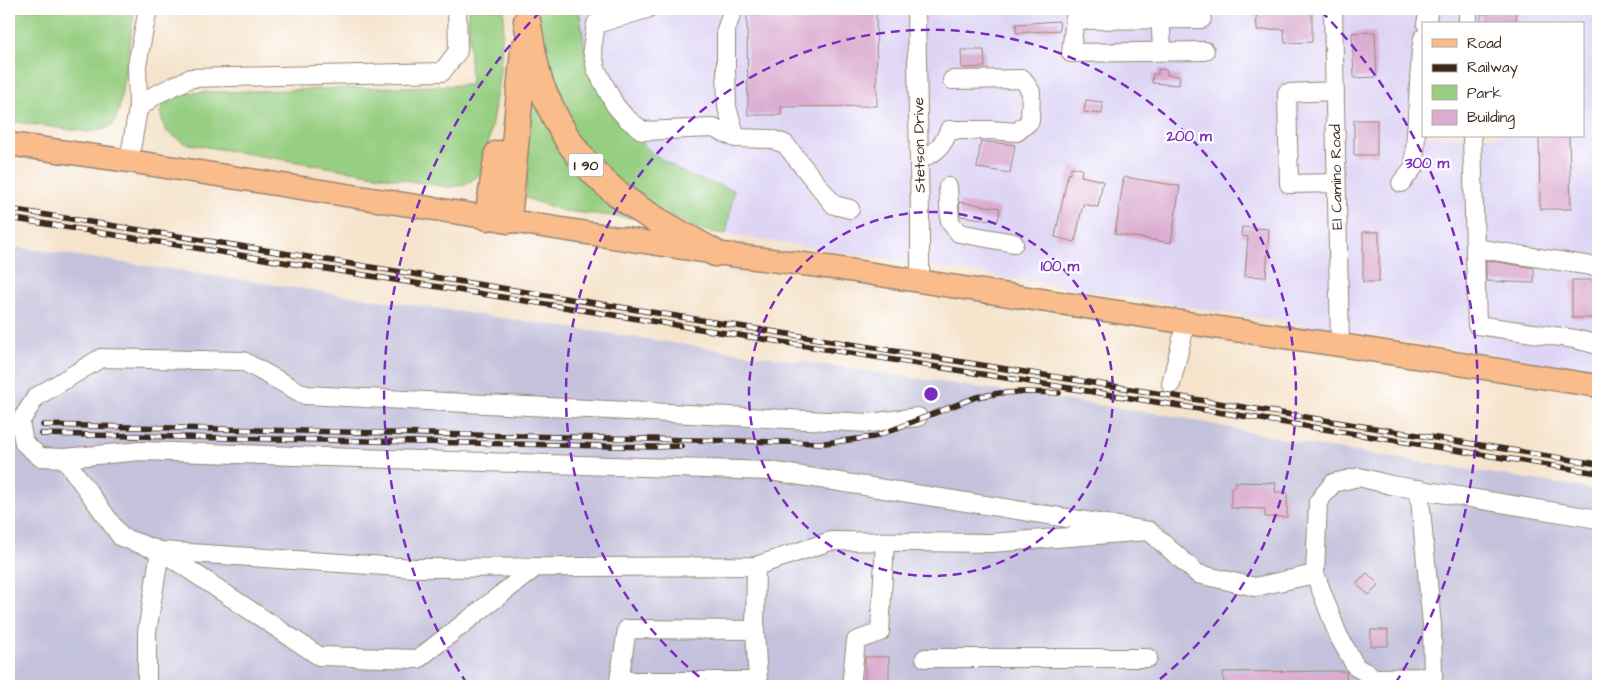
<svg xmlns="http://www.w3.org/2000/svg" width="1607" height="695" viewBox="0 0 1607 695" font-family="'Architects Daughter',sans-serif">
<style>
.built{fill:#ded5f5;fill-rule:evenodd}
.industrial{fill:#c3c1db}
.green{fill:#97cf82;stroke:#697c50}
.building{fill:#dbacd0}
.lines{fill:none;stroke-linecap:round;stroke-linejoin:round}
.minor-casing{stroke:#988674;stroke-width:20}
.major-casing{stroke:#988674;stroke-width:25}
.highway-casing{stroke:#988674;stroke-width:29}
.minor{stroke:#fff;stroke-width:18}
.major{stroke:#f9bc8a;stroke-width:22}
.highway{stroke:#f9bc8a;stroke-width:26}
.rail-casing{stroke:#3b2a1e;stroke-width:5.5}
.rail{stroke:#fff;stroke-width:4;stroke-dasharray:11;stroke-linecap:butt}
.ring{fill:none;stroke:#7b2cbf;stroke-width:2.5;stroke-dasharray:9 6}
.labels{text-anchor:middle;stroke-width:4.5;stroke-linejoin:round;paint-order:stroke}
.shield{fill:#fff;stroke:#766a62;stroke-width:1}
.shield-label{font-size:14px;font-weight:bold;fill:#3b2a1e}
.street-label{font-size:15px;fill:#3b2a1e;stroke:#fff}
.centre{fill:#7b2cbf;stroke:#fff;stroke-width:2.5}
.ring-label{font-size:15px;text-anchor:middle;font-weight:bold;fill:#7b2cbf;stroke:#fff;stroke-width:4.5;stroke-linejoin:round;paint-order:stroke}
</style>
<rect width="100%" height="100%" fill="#fff"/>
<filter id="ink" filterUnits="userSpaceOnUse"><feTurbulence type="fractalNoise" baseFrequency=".02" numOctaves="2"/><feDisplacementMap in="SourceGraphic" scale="10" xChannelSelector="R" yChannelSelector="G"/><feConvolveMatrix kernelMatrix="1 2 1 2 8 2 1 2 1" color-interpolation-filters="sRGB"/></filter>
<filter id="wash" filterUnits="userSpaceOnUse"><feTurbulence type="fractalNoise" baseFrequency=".0096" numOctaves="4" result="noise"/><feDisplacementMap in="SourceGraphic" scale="20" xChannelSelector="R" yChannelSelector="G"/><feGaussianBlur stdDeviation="1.12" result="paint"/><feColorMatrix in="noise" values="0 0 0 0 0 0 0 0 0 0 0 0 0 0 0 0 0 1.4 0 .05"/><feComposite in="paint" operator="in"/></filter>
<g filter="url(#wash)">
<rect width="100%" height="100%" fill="#f5e3cb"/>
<path class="built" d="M579 9H1598V371L726 234 734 190 689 176 653 154 626 128 586 56ZM1423 24H1583V136H1423Z"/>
<path class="industrial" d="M9 246 1174 416 1311 445 1598 490V686H9Z"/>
<g class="green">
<path d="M9 9H135L119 110 113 125 102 130 88 132 9 121Z"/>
<path d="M468 9H504V14L500 72 486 159 479 175 465 185 447 187 184 143 165 130 160 112 166 101 182 93 471 85Z"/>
<path d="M536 9H579L586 56 626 128 653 154 689 176 734 190 726 234 700 230 628 194 563 123 536 41Z"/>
<path d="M529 68 632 218 564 211 526 198Z"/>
</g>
<g id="blocks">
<g class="building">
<path d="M1256 9 1312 10V42L1285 43 1284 29 1257 30Z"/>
<path d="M1496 10H1516V24H1481V14L1496 13Z"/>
<path d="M876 11 877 106 781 107V115H748L747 15H779L780 12Z"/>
<path d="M1059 21 1060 30 1017 33 1016 24Z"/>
<path d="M1375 32 1377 77 1354 78 1352 33Z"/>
<path d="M961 50H984L985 67 962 68Z"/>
<path d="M1158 69 1167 70V75L1180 76 1179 85 1152 83 1153 74H1158Z"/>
<path d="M1086 100 1103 102 1102 114 1084 112Z"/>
<rect x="1354" y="120" width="23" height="35"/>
<path d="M1539 136H1569L1571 209H1540Z"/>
<path d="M981 141 1015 145 1010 173 977 168Z"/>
<path d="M1071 167 1082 169 1081 176 1103 181 1098 207 1083 204 1075 242 1055 237 1068 174H1070Z"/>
<path d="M1124 177 1180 186 1171 243 1115 234Z"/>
<path d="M959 202 1000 208 998 221 960 216Z"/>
<path d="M1242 227 1269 229 1266 277 1245 276 1248 237 1241 236Z"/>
<rect x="1363" y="232" width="16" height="50"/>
<path d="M1486 260 1534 268V283L1486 281Z"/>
<rect x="1572" y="280" width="26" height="38"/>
<path d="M1235 482 1276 483 1275 492H1287V517H1265V509L1231 508V487H1235Z"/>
<path d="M1367 573 1379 585 1369 595 1356 584Z"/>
<rect x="1371" y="630" width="17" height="16"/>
<rect x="865" y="657" width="24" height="29"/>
<path d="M1346 671 1347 686H1224L1223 672Z"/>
</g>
</g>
</g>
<g filter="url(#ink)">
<use href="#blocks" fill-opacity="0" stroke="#988674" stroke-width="1"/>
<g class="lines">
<g class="minor-casing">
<g id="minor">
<path d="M647 9 596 24 592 49 596 69 615 105 626 118 643 131 713 128 736 138"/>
<path d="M734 9 731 15 726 30V69L727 107 736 138 771 139 785 144 834 205 850 209"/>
<path d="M916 9 920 217V281"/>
<path d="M1076 9 1071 53 1205 51"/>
<path d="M1160 9 1162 51"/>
<path d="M1333 9 1340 345"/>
<path d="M1468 9V24"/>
<path d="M1076 20 1202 19"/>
<path d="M1426 24 1429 9"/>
<path d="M1335 91 1287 93 1289 184 1336 183"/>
<path d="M138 109 155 95 191 78 442 72 458 51 457 9"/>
<path d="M1472 136 1477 325 1575 339 1598 345"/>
<path d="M919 159C936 153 942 148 949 130H990L1017 132 1030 121 1031 92 1023 79 952 80"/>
<path d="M129 161 138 109 137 65 148 9"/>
<path d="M1401 183 1414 167 1421 50 1423 38"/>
<path d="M948 187 950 222 959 233 1014 243"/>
<path d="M1475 248 1598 267"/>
<path d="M1171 384 1186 322"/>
<path d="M64 458 121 537 160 551 415 568 756 566 831 541 991 543 1149 531 770 471 141 451 64 458 40 457 24 443 20 422 36 397 101 358 243 361 305 395 869 423 918 417"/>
<path d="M1419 489 1432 625 1433 677 1375 678 1356 667 1338 635 1315 574 1318 502 1333 483 1359 477 1391 485 1598 519"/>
<path d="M1149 531 1198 574 1255 587 1315 574"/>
<path d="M161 551 319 656 418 659 536 567"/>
<path d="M755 630 627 629 619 681H758L755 630 756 566"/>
<path d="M925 658H1148"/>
<path d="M147 686V632L160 551"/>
<path d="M851 686 856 641 880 632 885 542"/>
</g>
</g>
<g class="major-casing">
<path id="major" d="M9 144 129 161 715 253 835 268 1227 329 1340 345 1598 386"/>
</g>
<g class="highway-casing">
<g id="highway">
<path d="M527 21C531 40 533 61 539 80 542 90 547 99 551 108 585 186 645 214 715 253"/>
<path d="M488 217 498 154"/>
<path d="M508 220 524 49"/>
</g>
</g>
<use href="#minor" class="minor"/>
<use href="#major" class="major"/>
<use href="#highway" class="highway"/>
<g class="rail-casing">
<g id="rail">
<path d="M9 209 1598 464"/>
<path d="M9 218 1598 473"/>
<path d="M43 425 825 443 874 437 976 397 1000 393 1025 392 1059 393"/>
<path d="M41 434 654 447 681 446"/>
</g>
</g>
<use href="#rail" class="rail"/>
</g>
</g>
<g class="ring">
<circle cx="931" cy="394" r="182"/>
<path d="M711 686A365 365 0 1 1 1151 686"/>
<path d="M467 684A547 547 0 0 1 541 11M1321 11A547 547 0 0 1 1395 684"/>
</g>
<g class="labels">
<rect class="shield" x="568.5" y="153.5" width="35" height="23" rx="4"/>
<g class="shield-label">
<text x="586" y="170">I 90</text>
</g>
<g class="street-label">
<text transform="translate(919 145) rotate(-91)" y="5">Stetson Drive</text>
<text transform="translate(1336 177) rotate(-91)" y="5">El Camino Road</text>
</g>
</g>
<circle cx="931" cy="394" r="8" class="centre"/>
<g class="ring-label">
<text x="1189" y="141">200 m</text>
<text x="1427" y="168">300 m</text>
<text x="1060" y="271">100 m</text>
</g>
<rect width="1607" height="695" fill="none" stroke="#fff" stroke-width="30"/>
<rect x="1422" y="22" width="162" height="115" fill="#ffffff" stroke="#b1aaa5"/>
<rect x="1432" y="39" width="25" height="8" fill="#f9bc8a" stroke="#b1aaa5"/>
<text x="1467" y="48" font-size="15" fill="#3b2a1e">Road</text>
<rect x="1432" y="64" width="25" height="8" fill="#3b2a1e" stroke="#b1aaa5"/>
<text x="1467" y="72" font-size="15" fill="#3b2a1e">Railway</text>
<rect x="1432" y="85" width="25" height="15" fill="#97cf82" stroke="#b1aaa5"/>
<text x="1467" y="98" font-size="15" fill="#3b2a1e">Park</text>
<rect x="1432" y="110" width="25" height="15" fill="#dbacd0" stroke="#b1aaa5"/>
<text x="1467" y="122" font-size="15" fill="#3b2a1e">Building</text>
</svg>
